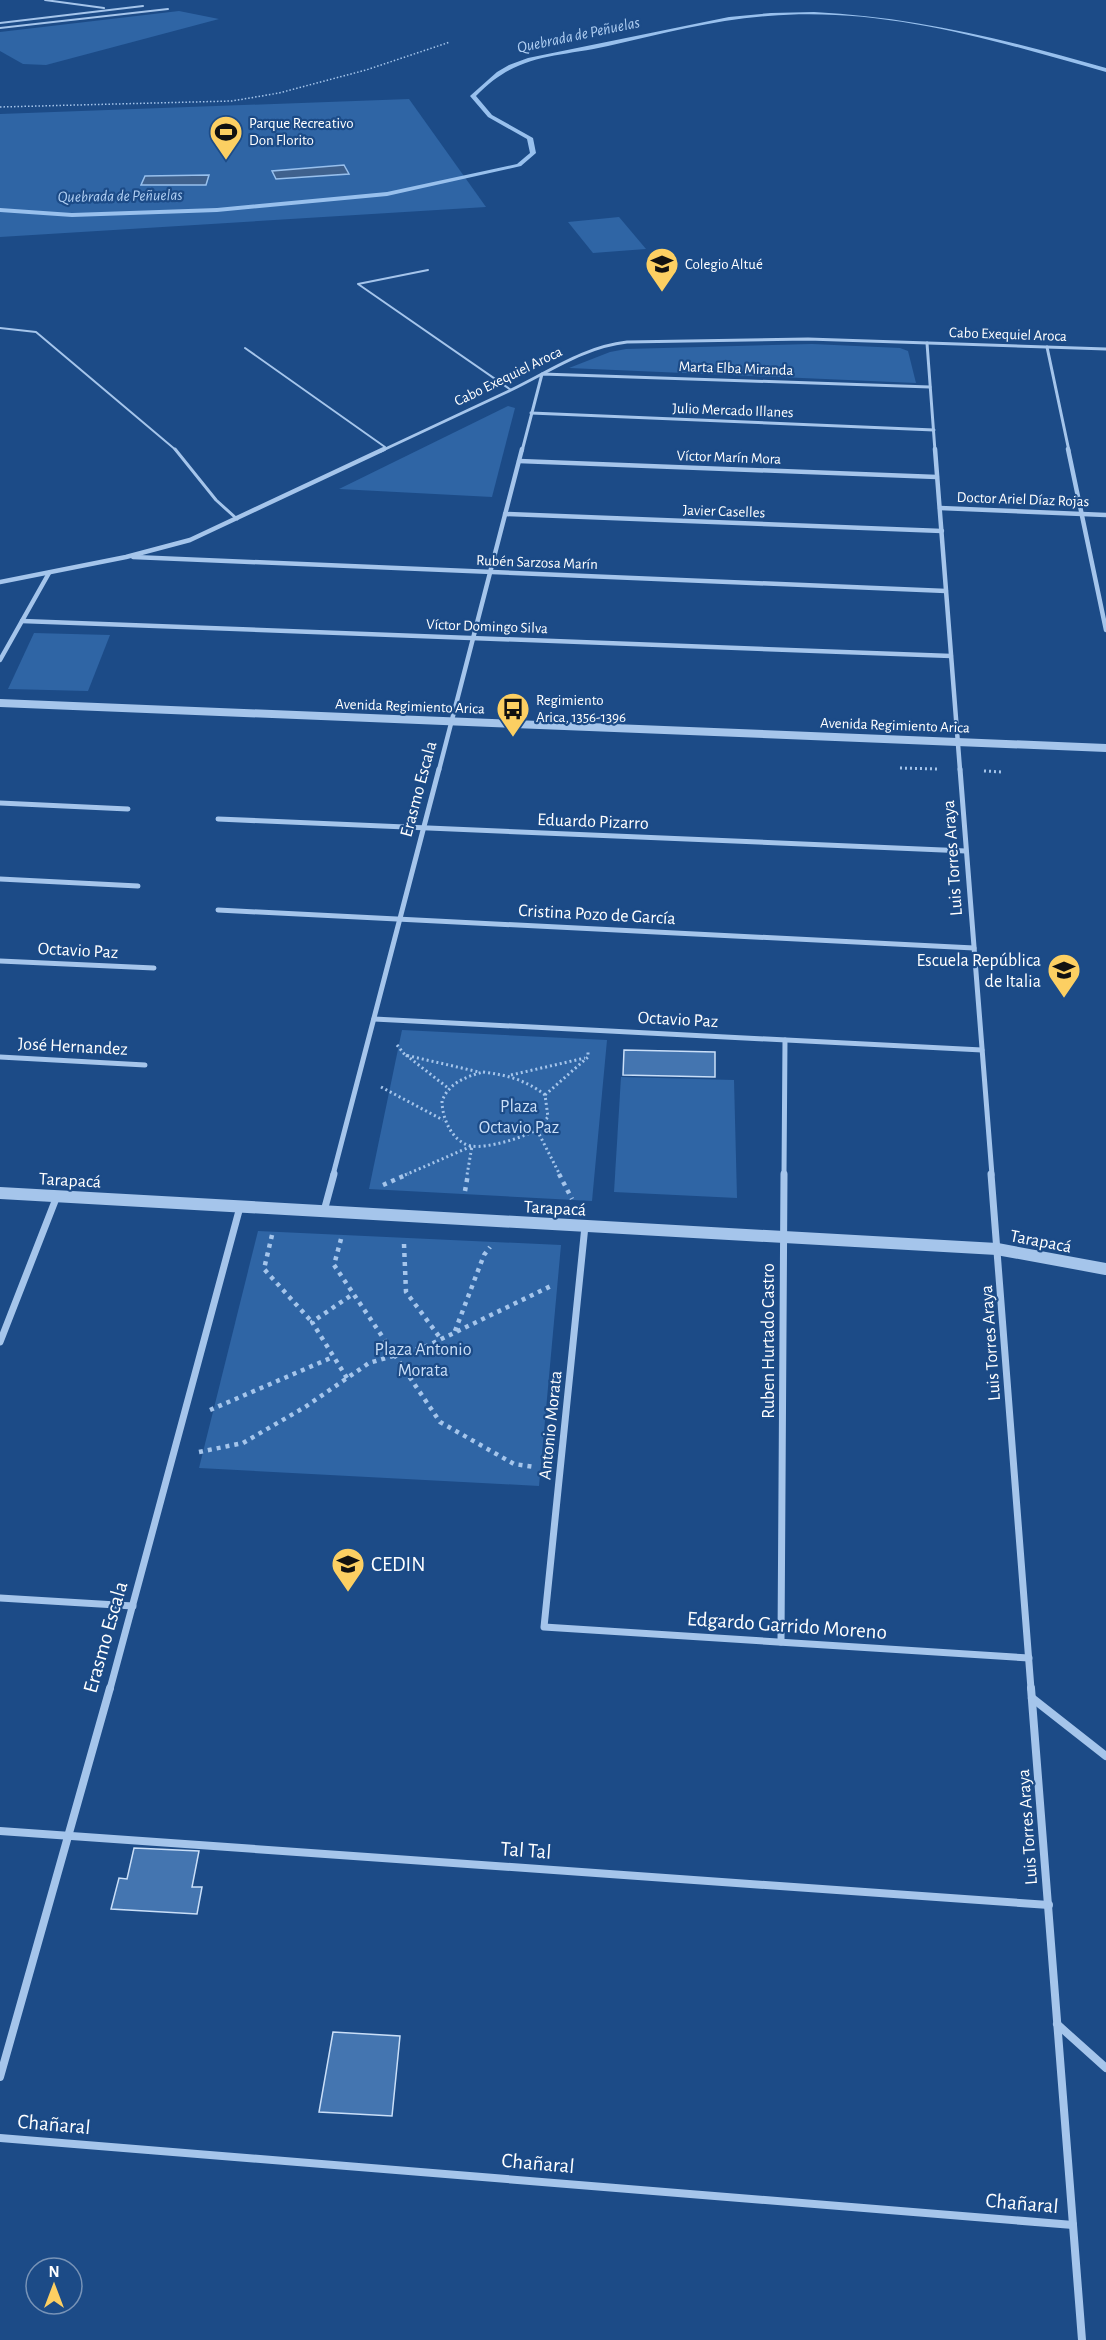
<svg xmlns="http://www.w3.org/2000/svg" width="1106" height="2340" viewBox="0 0 1106 2340" font-family="'Alegreya Sans',sans-serif">
<style>
.green{fill:#2f65a5}
.water{fill:#3f618d;stroke:#98c0ed;stroke-width:1.5}
.lines{fill:none;stroke-linecap:round;stroke-linejoin:round}
.stream{fill:#98c0ed;fill-rule:evenodd}
.building{fill:#4475b0;stroke:#cadff8;stroke-width:1.5}
.path-far2{stroke:#a5c5eb;stroke-width:1.5;stroke-dasharray:1.5 2;stroke-linecap:butt}
.path-far1{stroke:#a5c5eb;stroke-width:3;stroke-dasharray:2 3;stroke-linecap:butt}
.path{stroke:#a5c5eb;stroke-width:4.5;stroke-dasharray:4 5;stroke-linecap:butt}
.service-far1{stroke:#a5c5eb;stroke-width:2}
.service{stroke:#a5c5eb;stroke-width:3}
.minor-far5{stroke:#a5c5eb;stroke-width:2}
.minor-far4{stroke:#a5c5eb;stroke-width:3}
.minor-far3{stroke:#a5c5eb;stroke-width:4.5}
.minor-far2{stroke:#a5c5eb;stroke-width:5}
.minor-far1{stroke:#a5c5eb;stroke-width:7}
.minor{stroke:#a5c5eb;stroke-width:8}
.tertiary-far1{stroke:#a5c5eb;stroke-width:8}
.tertiary{stroke:#a5c5eb;stroke-width:12}
.labels{text-anchor:middle;stroke-width:4.5;stroke-linejoin:round;paint-order:stroke}
.far-poi-label{font-size:15px;fill:#fff;stroke:#1c4b87;text-anchor:start}
.far-street-label{font-size:15px;fill:#fff;stroke:#1c4b87}
.far-water-label{font-size:16px;font-style:italic;fill:#b0cff3;stroke:#1c4b87}
.street-label{font-size:18px;fill:#fff;stroke:#1c4b87}
.poi-label{font-size:18px;fill:#fff;stroke:#1c4b87;text-anchor:end}
.park-label{font-size:18px;fill:#cadff8;stroke:#1c4b87}
.near-poi-label{font-size:21px;fill:#fff;stroke:#1c4b87;text-anchor:start}
.near-street-label{font-size:21px;fill:#fff;stroke:#1c4b87}
</style>
<rect width="100%" height="100%" fill="#1c4b87"/>
<g class="green">
<path d="M179 11 219 19 46 65 23 64 0 51V32Z"/>
<path d="M409 99 486 207 0 237V114Z"/>
<path d="M619 217 646 249 593 253 568 222Z"/>
<path d="M812 344 900 348 908 351 916 383 569 368 610 352 626 349Z"/>
<path d="M508 406 515 408 492 497 339 489Z"/>
<path d="M34 633 110 635 88 691 8 689Z"/>
<path d="M402 1030 607 1040 592 1201 369 1189Z"/>
<path d="M621 1077 734 1080 737 1198 614 1192Z"/>
<path d="M258 1231 561 1245 539 1486 199 1468Z"/>
</g>
<g class="water">
<path d="M344 165 349 174 276 179 272 171Z"/>
<path d="M209 175 206 185H141L145 176Z"/>
</g>
<g class="lines">
<path class="stream" d="M814 12C914 17 1010 40 1106 68V72C996 41 884 6 768 16 714 20 661 34 608 46 554 58 517 53 476 96L492 115 533 138 536 153 521 166 387 196 217 212 72 217 0 212V208L72 213 217 208 387 192 517 164 530 153 527 139 488 117 470 96 497 72 509 65 528 58 729 17 771 13Z"/>
</g>
<g class="building">
<path d="M624 1050 715 1052V1077L623 1075Z"/>
<path d="M134 1848 199 1851 192 1887H202L197 1914 111 1909 119 1878 127 1879Z"/>
<path d="M333 2032 400 2036 392 2116 319 2112Z"/>
</g>
<g class="lines">
<path class="path-far2" d="M0 107 232 101 279 93 366 70 450 42"/>
<g class="path-far1">
<path d="M900 768 937 769"/>
<path d="M984 771 1003 772"/>
<path d="M397 1045 405 1055 479 1072"/>
<path d="M406 1055 448 1088"/>
<path d="M483 1072C507 1075 526 1080 545 1095L548 1117C545 1120 542 1125 539 1128 527 1137 486 1149 471 1146 452 1142 442 1118 442 1101 449 1083 465 1077 483 1072Z"/>
<path d="M511 1075 585 1058"/>
<path d="M381 1087 443 1120"/>
<path d="M545 1095 588 1057V1052"/>
<path d="M537 1130 560 1175"/>
<path d="M405 1175 472 1146 467 1175"/>
</g>
<g class="path">
<path d="M559 1174 572 1199"/>
<path d="M383 1185 408 1174"/>
<path d="M465 1191 468 1174"/>
<path d="M272 1235 264 1269 312 1322"/>
<path d="M341 1239 334 1265 440 1422 514 1464 535 1467"/>
<path d="M404 1244 406 1292 441 1339"/>
<path d="M455 1331 484 1255 490 1247"/>
<path d="M347 1378 312 1322 353 1294"/>
<path d="M210 1410 333 1357"/>
<path d="M199 1452 243 1443 305 1407 369 1363 427 1346 553 1285"/>
</g>
<g class="service-far1">
<path d="M428 270 358 284 511 390"/>
<path d="M0 328 36 332 177 451"/>
<path d="M245 348 385 447"/>
</g>
<path class="service" d="M175 449 216 500 237 519"/>
<g class="minor-far5">
<path d="M45 0 104 8"/>
<path d="M0 23 143 6"/>
<path d="M0 28 168 9"/>
</g>
<g class="minor-far4">
<path d="M927 343 935 451"/>
<path d="M1047 347 1069 451"/>
<path d="M531 413 934 430"/>
<path d="M381 451C423 431 467 411 509 391 549 372 583 347 627 342L808 339 1106 349"/>
<path d="M522 451 542 374 930 387"/>
</g>
<g class="minor-far3">
<path d="M935 449 960 770"/>
<path d="M1068 449 1106 630"/>
<path d="M519 461 937 477"/>
<path d="M940 508 1106 515"/>
<path d="M505 514 942 531"/>
<path d="M133 557 946 591"/>
<path d="M0 582 126 557 190 540 384 449"/>
<path d="M22 621 951 656"/>
<path d="M0 660 49 573"/>
<path d="M439 770 522 449"/>
</g>
<g class="minor-far2">
<path d="M960 769 992 1175"/>
<path d="M0 803 128 809"/>
<path d="M218 819 966 851"/>
<path d="M0 879 138 886"/>
<path d="M218 910 974 948"/>
<path d="M0 961 154 968"/>
<path d="M374 1019 982 1050"/>
<path d="M0 1057 145 1065"/>
<path d="M333 1175 439 769"/>
<path d="M784 1175 785 1040"/>
</g>
<g class="minor-far1">
<path d="M991 1174 1031 1689"/>
<path d="M324 1211 334 1174"/>
<path d="M585 1226 544 1627 1029 1658"/>
<path d="M0 1342 57 1196"/>
<path d="M0 1598 133 1606"/>
<path d="M781 1642 784 1174"/>
<path d="M110 1689 240 1207"/>
</g>
<g class="minor">
<path d="M1031 1688 1082 2340"/>
<path d="M1032 1698 1106 1756"/>
<path d="M0 1831 1049 1905"/>
<path d="M1057 2024 1106 2068"/>
<path d="M0 2077 110 1688"/>
<path d="M0 2138 1073 2225"/>
</g>
<path class="tertiary-far1" d="M0 703 1106 748"/>
<path class="tertiary" d="M0 1193 997 1249 1106 1269"/>
</g>
<defs>
<g id="stadium-pin" transform="scale(1.725)"><path d="M0 17L-7.5 6A9.5 9.5 0 1 1 7.5 6Z" fill="#fccf62" stroke="#1c4b87"/><path d="M0-5a6.5 5 0 1 0 0 10a6.5 5 0 1 0 0-10ZM-3.5-1.8h7v3.6h-7Z" fill="#111"/></g>
<g id="school-pin" transform="scale(1.725)"><path d="M0 17L-7.5 6A9.5 9.5 0 1 1 7.5 6Z" fill="#fccf62" stroke="#1c4b87"/><path d="M0-5L7-2L0 1L-7-2ZM-4 1L0 2.5L4 1V4Q0 6-4 4Z" fill="#111"/></g>
<g id="bus-pin" transform="scale(1.725)"><path d="M0 17L-7.5 6A9.5 9.5 0 1 1 7.5 6Z" fill="#fccf62" stroke="#1c4b87"/><path d="M-5-6H5V4H4V6H2V4H-2V6H-4V4H-5ZM-3.5-4V0h7V-4ZM-3.5 1.2v1.5H-2V1.2ZM2 1.2v1.5H3.5V1.2Z" fill="#111"/></g>
</defs>
<g fill-rule="evenodd">
<use href="#stadium-pin" x="226" y="132"/>
<use href="#school-pin" x="662" y="264"/>
<use href="#bus-pin" x="513" y="709"/>
<use href="#school-pin" x="1064" y="970"/>
<use href="#school-pin" x="348" y="1564"/>
</g>
<g class="labels">
<g class="far-poi-label">
<text x="249" y="128">Parque Recreativo<tspan x="249" dy="17">Don Florito</tspan></text>
<text x="685" y="269">Colegio Altué</text>
<text x="536" y="705">Regimiento<tspan x="536" dy="17">Arica, 1356-1396</tspan></text>
</g>
<g class="far-street-label">
<text transform="translate(1008 334) rotate(2)" y="5">Cabo Exequiel Aroca</text>
<text transform="translate(736 368) rotate(2)" y="5">Marta Elba Miranda</text>
<text transform="translate(508 376) rotate(-26)" y="5">Cabo Exequiel Aroca</text>
<text transform="translate(733 410) rotate(2)" y="5">Julio Mercado Illanes</text>
<text transform="translate(729 457) rotate(2)" y="5">Víctor Marín Mora</text>
<text transform="translate(1023 499) rotate(2)" y="5">Doctor Ariel Díaz Rojas</text>
<text transform="translate(724 511) rotate(2)" y="5">Javier Caselles</text>
<text transform="translate(537 562) rotate(2)" y="5">Rubén Sarzosa Marín</text>
<text transform="translate(487 626) rotate(2)" y="5">Víctor Domingo Silva</text>
<text transform="translate(410 706) rotate(2)" y="5">Avenida Regimiento Arica</text>
<text transform="translate(895 725) rotate(2)" y="5">Avenida Regimiento Arica</text>
</g>
<g class="far-water-label">
<text transform="translate(578 34) rotate(-12)" y="6">Quebrada de Peñuelas</text>
<text transform="translate(120 195) rotate(-1)" y="6">Quebrada de Peñuelas</text>
</g>
<g class="street-label">
<text transform="translate(418 789) rotate(-75)" y="6">Erasmo Escala</text>
<text transform="translate(593 821) rotate(2)" y="6">Eduardo Pizarro</text>
<text transform="translate(952 858) rotate(-94)" y="6">Luis Torres Araya</text>
<text transform="translate(597 914) rotate(3)" y="6">Cristina Pozo de García</text>
<text transform="translate(78 950) rotate(3)" y="6">Octavio Paz</text>
<text transform="translate(678 1019) rotate(3)" y="6">Octavio Paz</text>
<text transform="translate(73 1046) rotate(3)" y="6">José Hernandez</text>
<text transform="translate(70 1180) rotate(3)" y="6">Tarapacá</text>
<text transform="translate(555 1208) rotate(3)" y="6">Tarapacá</text>
<text transform="translate(1041 1241) rotate(11)" y="6">Tarapacá</text>
<text transform="translate(768 1341) rotate(-90)" y="6">Ruben Hurtado Castro</text>
<text transform="translate(990 1343) rotate(-94)" y="6">Luis Torres Araya</text>
<text transform="translate(550 1425) rotate(-84)" y="6">Antonio Morata</text>
<text transform="translate(1027 1827) rotate(-94)" y="6">Luis Torres Araya</text>
</g>
<g class="poi-label">
<text x="1041" y="966">Escuela República<tspan x="1041" dy="21">de Italia</tspan></text>
</g>
<g class="park-label">
<text x="519" y="1112">Plaza<tspan x="519" dy="21">Octavio Paz</tspan></text>
<text x="423" y="1355">Plaza Antonio<tspan x="423" dy="21">Morata</tspan></text>
</g>
<g class="near-poi-label">
<text x="371" y="1571">CEDIN</text>
</g>
<g class="near-street-label">
<text transform="translate(787 1625) rotate(4)" y="7">Edgardo Garrido Moreno</text>
<text transform="translate(105 1637) rotate(-74)" y="7">Erasmo Escala</text>
<text transform="translate(526 1850) rotate(4)" y="7">Tal Tal</text>
<text transform="translate(54 2124) rotate(5)" y="7">Chañaral</text>
<text transform="translate(538 2163) rotate(5)" y="7">Chañaral</text>
<text transform="translate(1022 2203) rotate(5)" y="7">Chañaral</text>
</g>
</g>
<g transform="translate(54 2286)"><circle r="28" fill="#1c4b87" stroke="#7793b7" stroke-width="1.5"/>
<path d="M0-4.5L10 22L0 15L-10 22Z" fill="#fccf62"/>
<text y="-9" font-size="16" font-weight="bold" text-anchor="middle" fill="#ffffff">N</text>
</g>
</svg>
